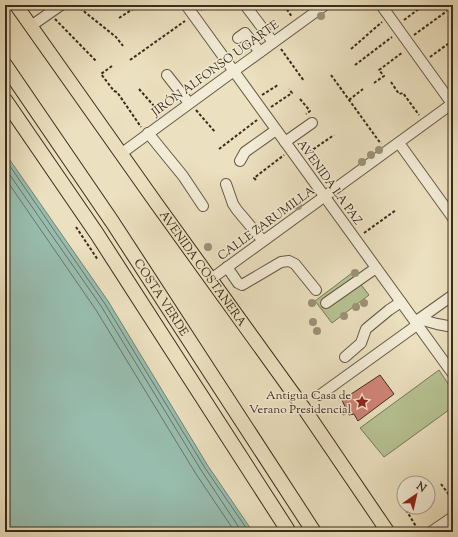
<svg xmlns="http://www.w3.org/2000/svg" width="458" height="537" viewBox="0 0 458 537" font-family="'Sorts Mill Goudy',serif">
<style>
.green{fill:#b6c293;stroke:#787758}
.water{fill:#98bdaf;stroke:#738374}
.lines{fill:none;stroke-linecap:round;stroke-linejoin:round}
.shore{stroke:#6a7466;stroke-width:1}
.building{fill:#cf8476;stroke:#3b2c1c}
.minor-casing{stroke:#675945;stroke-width:12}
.major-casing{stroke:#3b2c1c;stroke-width:15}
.highway-casing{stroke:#3b2c1c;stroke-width:16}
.path{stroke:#3b2c1c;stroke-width:2;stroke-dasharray:3 2;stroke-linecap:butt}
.minor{stroke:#f2ebd5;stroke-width:10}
.major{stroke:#ebe0bf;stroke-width:13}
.highway{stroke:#ebe0bf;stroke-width:14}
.tree{fill:#9b9276}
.labels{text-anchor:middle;stroke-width:3;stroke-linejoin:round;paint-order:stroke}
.street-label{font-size:12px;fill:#3b2c1c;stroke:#f2ebd5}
.poi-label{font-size:12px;fill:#3b2c1c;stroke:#f2ebd5;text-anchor:end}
</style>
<rect width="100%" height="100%" fill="#ebe0bf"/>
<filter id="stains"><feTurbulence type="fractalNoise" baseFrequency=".005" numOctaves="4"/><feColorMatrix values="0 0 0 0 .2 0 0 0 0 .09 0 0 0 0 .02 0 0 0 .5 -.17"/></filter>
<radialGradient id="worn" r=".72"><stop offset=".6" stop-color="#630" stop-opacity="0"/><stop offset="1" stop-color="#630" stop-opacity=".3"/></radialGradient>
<g class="green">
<path d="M352 273 369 295 332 323 315 301Z"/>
<path d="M439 370 453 391V407L384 457 360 428Z"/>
</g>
<path class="water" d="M5 153 108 301 208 466 253 532H5Z"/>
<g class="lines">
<g class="shore">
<path d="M5 159 105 304 205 468 249 532"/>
<path d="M5 168 101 306 201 470 242 532"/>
<path d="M5 178 96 310 196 474 235 532"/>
</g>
</g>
<path class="building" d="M380 375 394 394 358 421 354 414 349 415 347 413 343 415 341 412 346 409 342 400Z"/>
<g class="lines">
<g class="minor-casing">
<g id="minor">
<path d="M186 5 453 374"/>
<path d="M245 5 273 42"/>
<path d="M381 5 453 105"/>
<path d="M31 26 61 5"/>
<path d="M238 38 245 33 260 52"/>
<path d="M167 75 189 103"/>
<path d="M148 133 183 176 203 206"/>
<path d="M285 142 312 123"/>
<path d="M399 143 453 218"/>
<path d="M122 153 234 71 325 5"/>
<path d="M240 161 245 152 276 130"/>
<path d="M226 184 233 204 237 210 263 241"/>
<path d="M227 267 238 283 242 285 281 262 289 261 295 264 316 290"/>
<path d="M211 279 453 103"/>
<path d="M326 303 376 268"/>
<path d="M419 319 437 324 453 327"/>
<path d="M415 322 453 295"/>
<path d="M345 357 361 343 366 329 389 310 401 302"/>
<path d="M320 395 417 325"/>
<path d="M431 532 453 517"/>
</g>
</g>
<g class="major-casing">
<g id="major">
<path id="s1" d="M16 5 156 203 303 407 388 532"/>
</g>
</g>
<g class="highway-casing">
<g id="highway">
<path id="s2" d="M5 65 113 223 314 532"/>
<path d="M5 100 97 234 289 532"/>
</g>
</g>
<g class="path">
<path d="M76 5 116 37 123 46"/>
<path d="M284 5 292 17"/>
<path d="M299 5 303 10"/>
<path d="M201 10 207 5"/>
<path d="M119 18 139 5"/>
<path d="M55 19 96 61"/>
<path d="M404 20 424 5"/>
<path d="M414 35 447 11"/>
<path d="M281 49 304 81"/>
<path d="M351 49 382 22"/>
<path d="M430 57 452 41"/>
<path d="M130 60 185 21"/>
<path d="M355 65 392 37"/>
<path d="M112 66 101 74 114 91 117 92 141 127"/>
<path d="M331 75 381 144"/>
<path d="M391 82 399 94 403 93 419 115"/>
<path d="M374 83 384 76 379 70 403 52"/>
<path d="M139 89 161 114"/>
<path d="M262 95 278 85"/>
<path d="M300 99 310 111 306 114"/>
<path d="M349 100 363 89"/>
<path d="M271 107 292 93 289 89"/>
<path d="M196 110 215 132"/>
<path d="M219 149 257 120"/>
<path d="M305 155 334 135"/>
<path d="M256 180 254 178 284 155"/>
<path d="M76 227 98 260"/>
<path d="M364 233 396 210"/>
<path d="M441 484 453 500"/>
<path d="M406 510 417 528 422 531"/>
</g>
<use href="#minor" class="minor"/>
<use href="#major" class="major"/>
<use href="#highway" class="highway"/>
</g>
<g class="tree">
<circle cx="321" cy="16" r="4"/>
<circle cx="379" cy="150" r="4"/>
<circle cx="371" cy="155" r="4"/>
<circle cx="362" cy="162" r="4"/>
<circle cx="298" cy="206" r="4"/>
<circle cx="208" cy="247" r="4"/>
<circle cx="355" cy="273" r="4"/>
<circle cx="312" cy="303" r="4"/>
<circle cx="364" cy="303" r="4"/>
<circle cx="356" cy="307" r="4"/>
<circle cx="344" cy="316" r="4"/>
<circle cx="313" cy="322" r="4"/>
<circle cx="317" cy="331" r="4"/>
</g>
<defs>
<g id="sight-bare" transform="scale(1.08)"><path d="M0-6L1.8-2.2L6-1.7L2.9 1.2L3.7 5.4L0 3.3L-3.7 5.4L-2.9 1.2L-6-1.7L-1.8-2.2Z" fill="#8f2418" stroke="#f2ebd5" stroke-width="2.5" paint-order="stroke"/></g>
</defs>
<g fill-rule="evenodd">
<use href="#sight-bare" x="362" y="402"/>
</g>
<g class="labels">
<g class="street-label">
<text transform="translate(215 68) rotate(-36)" y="4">JIRÓN ALFONSO UGARTE</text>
<text transform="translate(330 182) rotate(54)" y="4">AVENIDA LA PAZ</text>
<text transform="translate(266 223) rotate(-36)" y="4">CALLE ZARUMILLA</text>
<text dy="4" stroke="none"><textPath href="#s1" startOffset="323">AVENIDA COSTANERA</textPath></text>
<text dy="4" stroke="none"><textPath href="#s2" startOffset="280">COSTA VERDE</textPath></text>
</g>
<g class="poi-label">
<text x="351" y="399">Antigua Casa de<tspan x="351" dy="14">Verano Presidencial</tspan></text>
</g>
</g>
<rect width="458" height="537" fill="none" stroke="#ebe0bf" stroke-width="20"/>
<rect x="6" y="6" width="446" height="525" fill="none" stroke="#3b2c1c" stroke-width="2"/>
<rect x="10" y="10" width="438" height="517" fill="none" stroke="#3b2c1c"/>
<g transform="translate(416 495) rotate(34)"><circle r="19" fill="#f2ebd5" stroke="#a99f8b"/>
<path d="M0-3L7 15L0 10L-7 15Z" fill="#8f2418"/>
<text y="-6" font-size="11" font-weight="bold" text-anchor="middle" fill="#3b2c1c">N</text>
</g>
<rect width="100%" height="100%" filter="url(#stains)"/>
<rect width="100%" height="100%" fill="url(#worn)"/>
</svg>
